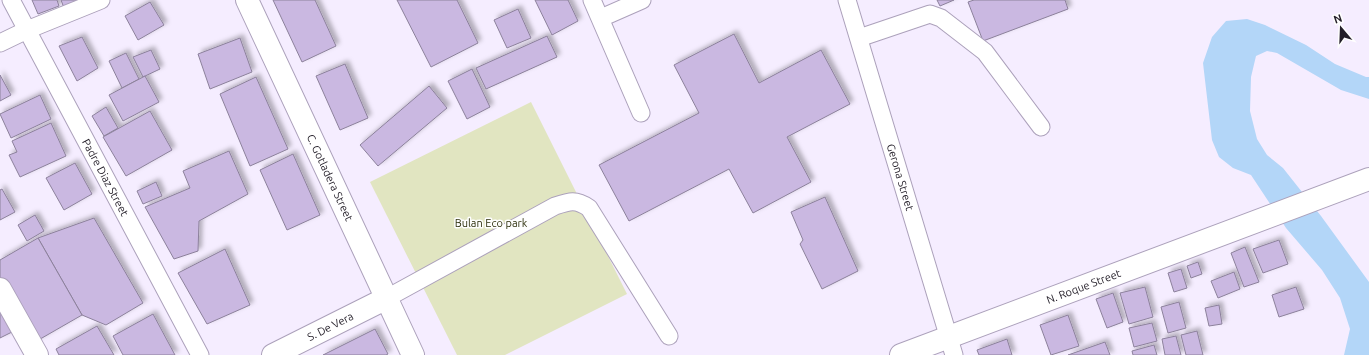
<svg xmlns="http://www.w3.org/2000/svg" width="1369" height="355" viewBox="0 0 1369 355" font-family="Ubuntu,sans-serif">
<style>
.green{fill:#e1e5c1}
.water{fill:#b3d6f8}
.building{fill:#cab8e1;stroke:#8c819b;filter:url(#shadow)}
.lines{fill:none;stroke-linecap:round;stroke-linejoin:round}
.street-casing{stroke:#aca1bb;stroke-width:19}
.secondary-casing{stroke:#aca1bb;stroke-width:24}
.street{stroke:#fff;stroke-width:17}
.secondary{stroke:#fff;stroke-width:22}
.labels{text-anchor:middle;stroke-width:3;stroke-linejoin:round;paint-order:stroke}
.street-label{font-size:11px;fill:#231e28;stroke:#fefefe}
.park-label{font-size:11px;fill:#2e300d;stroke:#fefefe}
</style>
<defs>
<filter id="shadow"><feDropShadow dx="3.5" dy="-3.5" stdDeviation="2" flood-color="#0004"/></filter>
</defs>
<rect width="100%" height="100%" fill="#f5edff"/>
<path class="green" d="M531 102 627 294 505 355H457L370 182Z"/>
<path class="water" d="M1247 19 1265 25 1306 45 1335 64 1366 77H1369V99L1341 90 1277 53 1267 51 1256 56 1251 77 1250 111 1257 139 1267 155 1283 168 1321 216 1369 282V355H1344L1350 329 1340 298 1322 270 1286 228 1251 175 1233 168 1219 157 1212 140 1203 63 1212 37 1226 21Z"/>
<g class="building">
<path d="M32 0H57L59 6 38 14Z"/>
<path d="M61 0H81L64 8Z"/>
<path d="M273 0H315L336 46 302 62Z"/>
<path d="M397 0H457L478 43 431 67Z"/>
<path d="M535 0H568L578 21 552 35Z"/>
<path d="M937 0H954L940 6Z"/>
<path d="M974 0H1065L1068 9 983 41 968 2Z"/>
<path d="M150 2 164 25 138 40 125 16Z"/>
<path d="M518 9 531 38 507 48 494 20Z"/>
<path d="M734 34 759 83 821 50 850 104 787 137 811 182 753 213 729 169 629 221 599 165 699 113 674 65Z"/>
<path d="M547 36 557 57 486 89 476 68Z"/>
<path d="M82 37 98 68 77 81 59 46Z"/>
<path d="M240 38 252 72 210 89 198 54Z"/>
<path d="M151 50 160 69 143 77 133 57Z"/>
<path d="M126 53 139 79 122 88 109 61Z"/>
<path d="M345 64 368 118 340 130 316 76Z"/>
<path d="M472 69 490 107 467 119 448 81Z"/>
<path d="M0 75 11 95 0 101Z"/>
<path d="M145 76 159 102 123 121 109 95Z"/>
<path d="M256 77 288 149 250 166 220 94Z"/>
<path d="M429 86 447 108 378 166 360 145Z"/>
<path d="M40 95 51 119 11 138 0 114Z"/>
<path d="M106 107 118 128 104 136 92 116Z"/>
<path d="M150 111 172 150 126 176 103 137Z"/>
<path d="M51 123 66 156 20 177 9 155 17 152 12 141Z"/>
<path d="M229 151 248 194 199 221 198 251 174 259 145 207 190 188 183 171Z"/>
<path d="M293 154 320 215 287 230 260 170Z"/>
<path d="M75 163 92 194 64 210 46 178Z"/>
<path d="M156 182 162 196 143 204 137 191Z"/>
<path d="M2 189 15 212 0 220V190Z"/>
<path d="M825 197 858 271 822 289 800 244 803 240 791 212Z"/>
<path d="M35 215 44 231 27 241 18 225Z"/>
<path d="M94 218 143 303 106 325 82 315 38 238Z"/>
<path d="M38 238 82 315 35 342 0 281V260Z"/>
<path d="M1279 240 1288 264 1263 273 1253 249Z"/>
<path d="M1245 247 1259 282 1244 287 1231 253Z"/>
<path d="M225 249 250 305 207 324 178 273Z"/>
<path d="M1198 262 1202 274 1191 278 1187 266Z"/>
<path d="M1181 269 1187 288 1174 292 1168 273Z"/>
<path d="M1234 272 1240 289 1218 298 1211 281Z"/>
<path d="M1145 287 1153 317 1129 324 1120 293Z"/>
<path d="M1296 287 1304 309 1279 317 1272 295Z"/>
<path d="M1113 293 1123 322 1107 328 1096 299Z"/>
<path d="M1179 302 1186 328 1168 333 1161 307Z"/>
<path d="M0 303 16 330 0 338Z"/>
<path d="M1219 305 1222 324 1209 326 1205 308Z"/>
<path d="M153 314 175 355H123L113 336Z"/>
<path d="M1068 315 1079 346 1051 355 1040 325Z"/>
<path d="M1152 323 1157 341 1134 347 1129 328Z"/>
<path d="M97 326 114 355H59L56 349Z"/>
<path d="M375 329 388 354 386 355H323Z"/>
<path d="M1197 331 1203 355H1186L1181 335Z"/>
<path d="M1176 336 1181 355H1165L1162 339Z"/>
<path d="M1007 339 1012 355H979L977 350Z"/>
<path d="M1105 342 1110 355H1068Z"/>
<path d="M1154 345 1157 355H1133L1132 351Z"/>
</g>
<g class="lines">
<g class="street-casing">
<g id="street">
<path id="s1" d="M11 0 200 355"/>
<path d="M592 0 641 113"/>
<path id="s2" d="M847 0 954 355"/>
<path d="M601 18 642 0"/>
<path d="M859 38 930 14 941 18 985 52 1041 127"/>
<path d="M0 43 27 30 101 0"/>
<path d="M387 298 555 206C570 201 576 199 589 208L669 336"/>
</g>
</g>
<g class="secondary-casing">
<g id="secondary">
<path id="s3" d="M247 0 413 355"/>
<path d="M0 289 37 355"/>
<path id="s4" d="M273 355 387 298"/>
<path id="s5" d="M901 355 1369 179"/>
</g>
</g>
<use href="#street" class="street"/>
<use href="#secondary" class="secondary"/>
</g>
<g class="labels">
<g class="street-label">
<text dy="4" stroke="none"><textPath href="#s3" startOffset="196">C. Gotladera Street</textPath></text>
<text dy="4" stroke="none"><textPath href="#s2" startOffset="185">Gerona Street</textPath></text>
<text dy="4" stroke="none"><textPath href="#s1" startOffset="201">Padre Diaz Street</textPath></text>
<text dy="4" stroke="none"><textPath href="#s5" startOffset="195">N. Roque Street</textPath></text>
<text dy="4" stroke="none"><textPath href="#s4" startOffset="64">S. De Vera</textPath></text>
</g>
<g class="park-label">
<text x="491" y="227">Bulan Eco park</text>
</g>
</g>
<g transform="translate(1341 28) rotate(341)" stroke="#fefefe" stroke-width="3" paint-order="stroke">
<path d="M0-3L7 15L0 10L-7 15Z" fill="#231e28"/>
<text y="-6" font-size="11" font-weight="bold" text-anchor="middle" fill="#231e28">N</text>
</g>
</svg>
